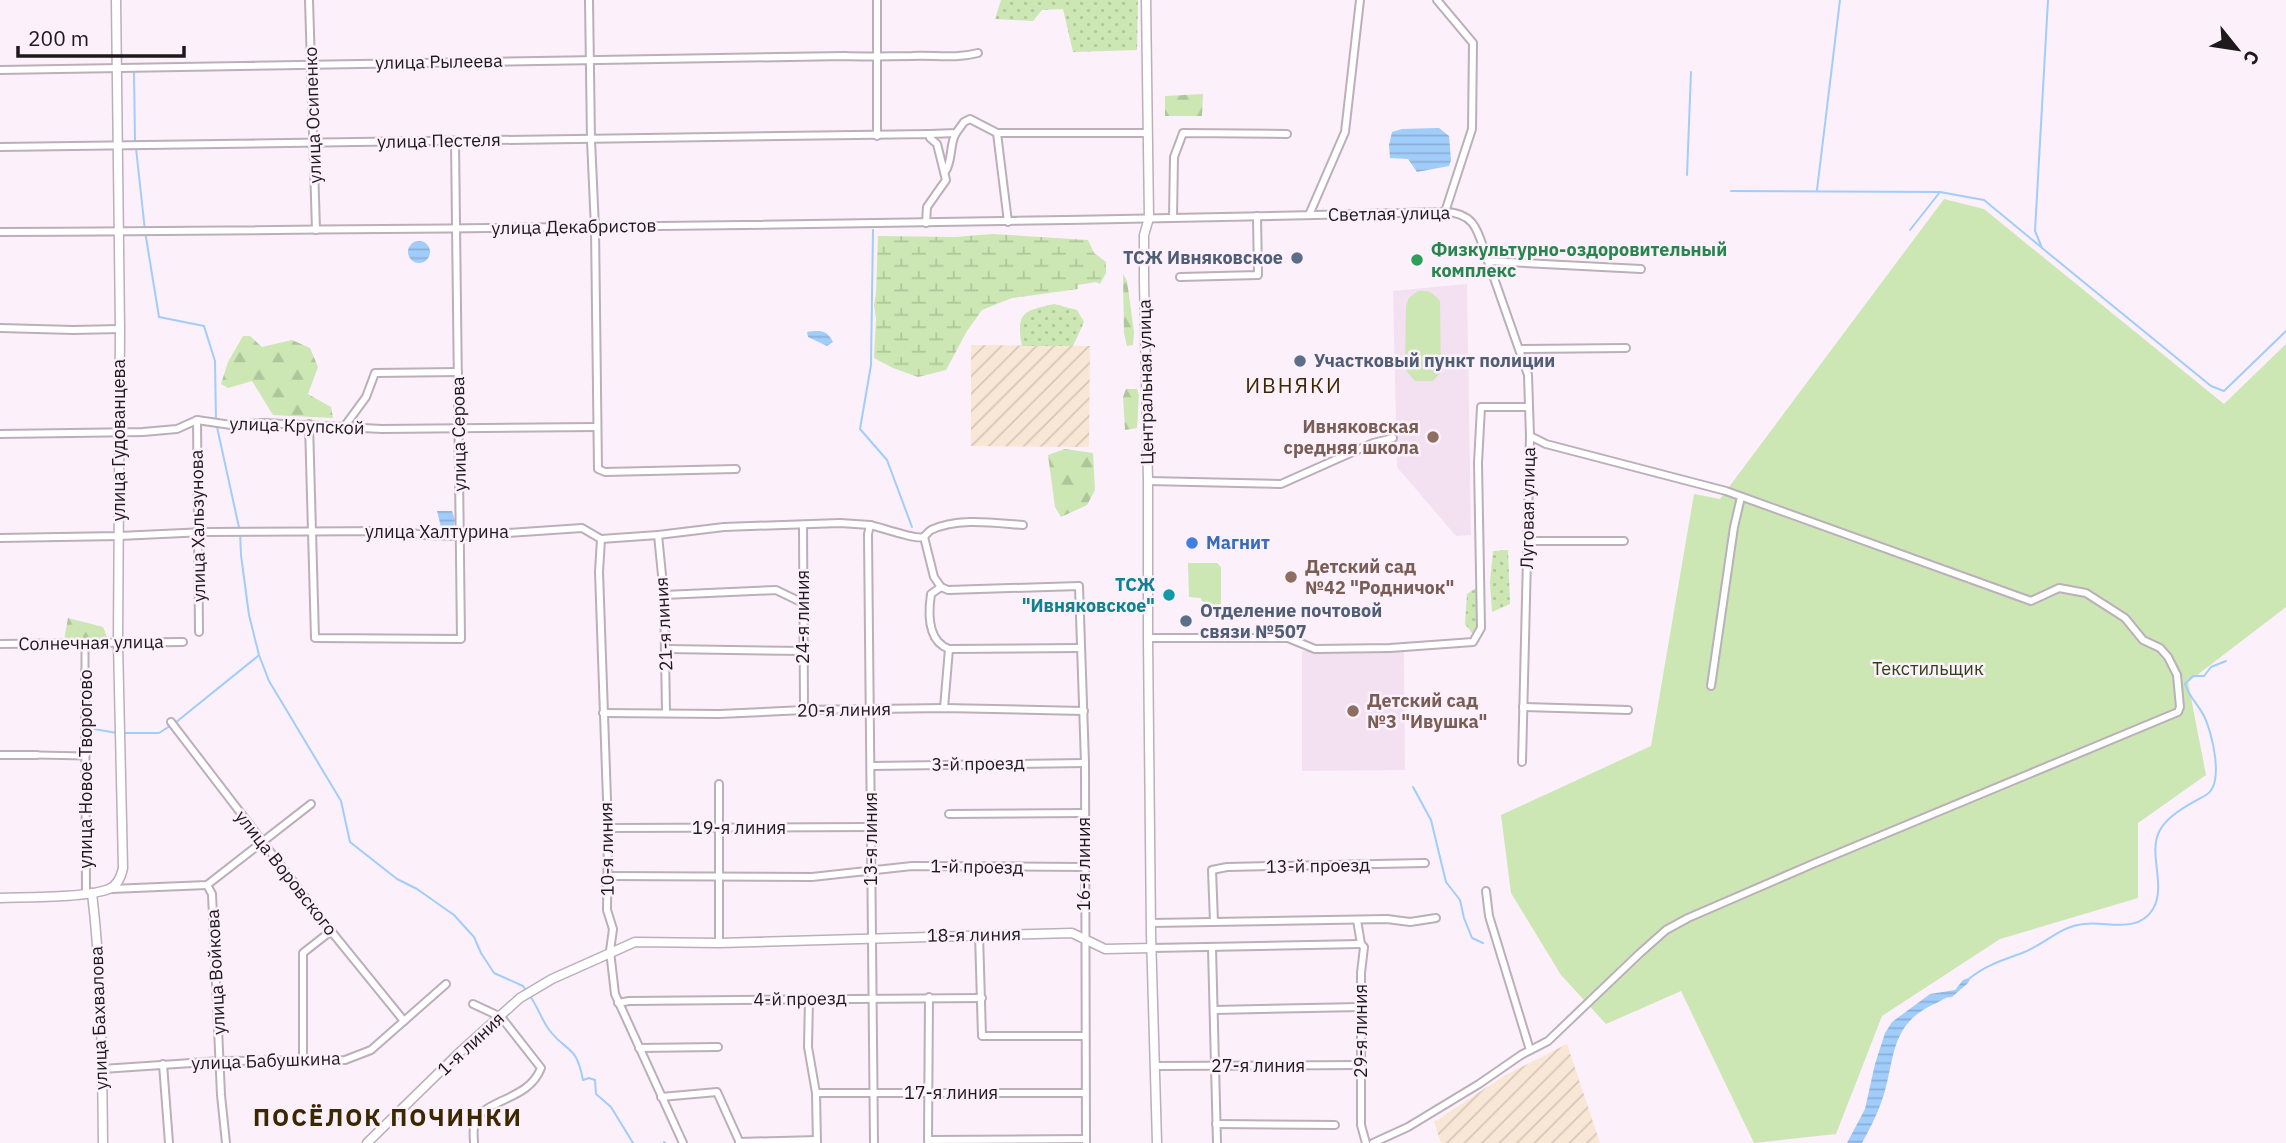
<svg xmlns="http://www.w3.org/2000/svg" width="2286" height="1143" viewBox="0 0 2286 1143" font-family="'IBM Plex Sans',sans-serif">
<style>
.industrial{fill:url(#industrial-furrows)}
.built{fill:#f3e1f2}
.grass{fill:url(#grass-dots)}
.forest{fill:url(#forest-firs)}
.wetland{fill:url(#wetland-marsh)}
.green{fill:#cce6b4}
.water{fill:url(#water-rules)}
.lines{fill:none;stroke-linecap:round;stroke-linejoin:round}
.stream{stroke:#a1cdfa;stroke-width:2}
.pedestrian-casing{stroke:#bbafba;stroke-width:9}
.minor-casing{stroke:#bbafba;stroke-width:10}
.tertiary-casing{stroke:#bbafba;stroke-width:11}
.pedestrian{stroke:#fff;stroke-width:5}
.minor{stroke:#fff;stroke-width:6}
.tertiary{stroke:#fff;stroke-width:8}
.service-dot{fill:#5c6f8a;stroke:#fcf0fb;stroke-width:2.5}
.leisure-dot{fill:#2e9e5b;stroke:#fcf0fb;stroke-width:2.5}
.education-dot{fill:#8d6e63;stroke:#fcf0fb;stroke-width:2.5}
.shop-dot{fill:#3f7fe0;stroke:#fcf0fb;stroke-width:2.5}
.culture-dot{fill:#0f9aa8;stroke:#fcf0fb;stroke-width:2.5}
.labels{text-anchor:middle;stroke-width:5;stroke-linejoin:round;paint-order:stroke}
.street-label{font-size:18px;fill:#1d191d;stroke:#fcf0fb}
.leisure-label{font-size:18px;font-weight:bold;fill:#27864d;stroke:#fcf0fb;text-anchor:start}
.service-label{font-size:18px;font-weight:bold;fill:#4e5e75;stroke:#fcf0fb;text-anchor:start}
.education-label{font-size:18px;font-weight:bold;fill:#785e54;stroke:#fcf0fb;text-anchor:start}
.shop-label{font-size:18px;font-weight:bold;fill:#366cbe;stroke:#fcf0fb;text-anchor:start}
.culture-label{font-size:18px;font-weight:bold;fill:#0d838f;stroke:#fcf0fb;text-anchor:end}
.park-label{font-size:18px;fill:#2d4212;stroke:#fcf0fb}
.quarter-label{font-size:21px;letter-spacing:2px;fill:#3b2700;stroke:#fcf0fb}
.district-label{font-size:24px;font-weight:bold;letter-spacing:2px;fill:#3b2700;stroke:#fcf0fb}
</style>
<defs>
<pattern id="industrial-furrows" width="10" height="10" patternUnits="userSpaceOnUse" patternTransform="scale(1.75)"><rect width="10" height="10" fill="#f9e7d6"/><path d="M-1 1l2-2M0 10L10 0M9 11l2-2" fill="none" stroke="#d5c6b7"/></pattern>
<pattern id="grass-dots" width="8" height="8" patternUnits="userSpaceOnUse" patternTransform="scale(1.75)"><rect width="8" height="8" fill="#cce6b4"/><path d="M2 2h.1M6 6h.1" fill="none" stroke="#afc59a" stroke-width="1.8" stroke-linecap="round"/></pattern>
<pattern id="forest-firs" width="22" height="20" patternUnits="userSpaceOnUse" patternTransform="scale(1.75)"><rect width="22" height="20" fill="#cce6b4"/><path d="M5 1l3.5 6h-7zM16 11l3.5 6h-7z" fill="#afc59a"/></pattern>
<pattern id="wetland-marsh" width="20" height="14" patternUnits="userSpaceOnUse" patternTransform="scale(1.75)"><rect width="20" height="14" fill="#cce6b4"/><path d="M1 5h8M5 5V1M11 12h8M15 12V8" fill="none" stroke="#afc59a"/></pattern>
<pattern id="water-rules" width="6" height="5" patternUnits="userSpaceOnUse" patternTransform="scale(1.75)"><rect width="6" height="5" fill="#a1cdfa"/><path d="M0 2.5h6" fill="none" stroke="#8aafd6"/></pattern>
</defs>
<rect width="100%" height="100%" fill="#fcf0fb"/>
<g class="industrial">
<path d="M971 345 1090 346 1089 447 971 446Z"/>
<path d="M1567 1044 1600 1143H1441L1434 1122 1504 1076Z"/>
</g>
<g class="built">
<path d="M1467 284 1471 535 1456 536 1397 467 1393 291Z"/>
<path d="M1302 651H1404L1405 770 1302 771Z"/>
</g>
<g class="grass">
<path d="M1001 0H1138L1137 50 1073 52 1063 9 1042 10 1033 21 995 19Z"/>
<path d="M1054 304 1077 310 1084 322 1073 346H1022C1016 312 1023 311 1054 304Z"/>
<path d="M1508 550 1510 604 1492 612 1490 582 1493 551Z"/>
<path d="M1476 588 1478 600 1476 630 1472 633 1465 624 1467 594Z"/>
</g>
<g class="forest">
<path d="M1203 94 1202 116H1165V96Z"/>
<path d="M1123 274 1127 281 1134 332 1133 345 1127 346 1124 333Z"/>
<path d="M243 336H250L262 347 292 340 310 348 318 367 308 394 331 407 333 418 273 415 252 381 228 388 221 384 228 362Z"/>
<path d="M1126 389H1137L1139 395 1137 428 1125 430 1123 397Z"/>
<path d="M1065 449 1093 453 1095 490 1087 505 1061 517 1055 507 1048 455Z"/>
<path d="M68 618 103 627 107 637 64 640Z"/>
</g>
<path class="wetland" d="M993 234 1088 240 1094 253 1106 262V273L1100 284 1096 282 1078 285V289L1012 298 982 310 967 331 946 370 918 377 893 368 874 358 876 319 874 305 876 293 878 236 955 237Z"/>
<g class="green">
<path d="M1944 199 1984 209 2224 404 2286 344V607L2188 682 2206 775 2138 823V898L2000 939 1882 1016 1836 1134 1754 1143 1681 991 1606 1024 1561 975 1511 893 1501 815 1651 746 1694 494 1720 499Z"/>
<path d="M1418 291C1429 290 1433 293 1440 301L1441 372 1433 381H1415L1405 369 1406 306 1409 298Z"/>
<path d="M1188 563H1217L1221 567V604L1212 606 1202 601 1201 598 1189 597Z"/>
</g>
<g class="water">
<path d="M1439 128 1449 136 1451 160 1449 166 1417 172 1408 159 1390 158 1389 145 1392 132 1402 129Z"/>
<circle cx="419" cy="252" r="11"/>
<path d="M807 332C820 330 827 330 833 342L827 346 808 337Z"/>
<path d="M437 511H452L455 520 454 526 441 527Z"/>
<path d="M1971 977 1968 983 1952 997C1944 997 1940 1002 1932 1005 1887 1027 1896 1063 1881 1103 1876 1117 1869 1130 1862 1143H1847L1865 1109 1875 1064 1885 1033 1892 1022 1930 994 1955 990 1963 980Z"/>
</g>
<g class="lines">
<g class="stream">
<path d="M2048 0 2035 231 2042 248 2211 386 2224 391 2286 331"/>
<path d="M134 71 135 143"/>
<path d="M136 148 145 231 159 317 204 326 215 361 216 421"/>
<path d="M1687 175 1691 72"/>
<path d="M1817 190 1840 0"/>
<path d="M1731 191 1940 192 1984 200 2041 247"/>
<path d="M873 230 871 365 860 429 887 460 912 527"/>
<path d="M1910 230 1940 192"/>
<path d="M217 427 240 532 241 555 249 615 259 655 269 681 341 801 350 842 397 879 417 889 454 915 474 937 481 953 494 973 523 986 527 992"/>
<path d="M175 723 258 656"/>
<path d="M94 729 117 733"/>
<path d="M122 733H159L170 726"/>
<path d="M1413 787 1431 820 1446 882 1460 900 1464 918 1472 938 1483 943"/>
<path d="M1970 978C1986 965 2003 960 2022 953 2044 945 2060 926 2084 924 2107 921 2138 934 2153 909 2167 885 2147 853 2160 830 2169 814 2190 804 2206 795 2225 784 2212 732 2204 716 2198 704 2189 697 2185 684L2193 676H2204L2211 667 2226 661"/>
<path d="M530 996C538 1007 542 1021 550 1031 568 1054 576 1044 583 1080L589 1078 595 1080 596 1094 611 1107 633 1143"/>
<path d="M664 1142 665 1143"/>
</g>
<g class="pedestrian-casing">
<g id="pedestrian">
<path d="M85 644V671"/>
<path d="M37 755 86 756"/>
</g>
</g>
<g class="minor-casing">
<g id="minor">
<path d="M309 0 316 230"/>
<path d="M589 0 591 140 595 228 598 469 605 472 736 469"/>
<path d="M877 0V136"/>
<path d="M1437 0 1473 43 1472 129 1445 212"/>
<path d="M0 70 845 56C867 57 890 56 912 56 935 55 955 59 978 53"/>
<path d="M997 133H1147"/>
<path d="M997 133 1008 222"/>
<path d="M930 134 956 133 964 122 970 119 997 133"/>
<path d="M0 147 930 134V138L937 144 946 180 927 207 926 223"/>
<path d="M945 172C953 161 949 145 956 133"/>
<path d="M1309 215 1345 132 1360 0"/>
<path d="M1173 218 1174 157 1183 133 1287 134"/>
<path d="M0 232C482 229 963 224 1445 212 1478 213 1478 235 1488 261L1641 269"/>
<path d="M1488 261 1528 375 1530 436 1522 762"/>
<path d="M1180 277 1258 275 1257 216"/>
<path d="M0 328 73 330 120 329"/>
<path d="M1520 349 1626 348"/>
<path d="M197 420 199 632"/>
<path d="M309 424 315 638 461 639 455 141"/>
<path d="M344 427 366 397 375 373 458 372"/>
<path d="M0 434 143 432 177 429 197 420 231 425 264 423 382 429 596 427"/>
<path d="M1148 481 1281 484 1373 443 1393 438"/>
<path d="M803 525 804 710"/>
<path d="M658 535 664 595 666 712"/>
<path d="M924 537 934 577 941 587 931 594C928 614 927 641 949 649L944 708"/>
<path d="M0 538 119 536 205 532 401 531 423 535 461 536 582 528 601 539 658 535 724 527 840 523 870 525"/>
<path d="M601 539 599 572 608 828 607 910 613 929 610 951 615 994 683 1143"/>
<path d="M1528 541H1624"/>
<path d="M941 587 948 590 1079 586 1085 763 1086 1143"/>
<path d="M664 595 776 590 803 603"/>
<path d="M1148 638H1288L1315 649 1390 648 1473 642 1481 628 1478 463 1481 407H1529"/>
<path d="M0 644 183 642"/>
<path d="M666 649 804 651"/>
<path d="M949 649 1081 648"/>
<path d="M85 671 86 894"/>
<path d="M1711 686 1734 527 1741 497"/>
<path d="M1523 707 1628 710"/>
<path d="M603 713 719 714 804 710 944 708 1084 711"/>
<path d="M171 722 331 931 404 1021"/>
<path d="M0 755H37"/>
<path d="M871 766 1085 763"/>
<path d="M949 814 1084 813"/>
<path d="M608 828 870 827"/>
<path d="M607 876 812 877 912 866 1084 867"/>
<path d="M207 885 212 894 221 1095 226 1143"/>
<path d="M111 889 207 885 311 804"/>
<path d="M1486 891 1489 916 1530 1050"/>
<path d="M1357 920 1361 944 1364 947 1361 973V1125L1366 1143"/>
<path d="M1214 922 1212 870 1227 867 1425 863"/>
<path d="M1151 923 1387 919 1410 922 1436 918"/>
<path d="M979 934 982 1036H1085"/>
<path d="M719 943V784"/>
<path d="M1152 948 1361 944"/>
<path d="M1212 948 1217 1143"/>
<path d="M809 999 808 1047 816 1093 817 1143"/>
<path d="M618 1003 629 1001 982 998"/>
<path d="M473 1004 501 1017 541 1068C529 1100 488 1098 476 1120 472 1127 474 1136 474 1143"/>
<path d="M1214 1010 1361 1007"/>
<path d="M639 1048 718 1047"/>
<path d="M303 1061V953L331 931"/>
<path d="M163 1064 169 1143"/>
<path d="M1155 1066 1361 1065"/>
<path d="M102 1069 221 1061 345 1060 371 1050 446 984"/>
<path d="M816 1093H1085"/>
<path d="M661 1097 717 1092 740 1143"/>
<path d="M1216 1124 1335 1125"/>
<path d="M928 1140 1086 1139"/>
<path d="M928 1141 929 997"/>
<path d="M739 1142 817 1140"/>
<path d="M874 1143 868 534 870 525C880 527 916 540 923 537 927 535 928 531 931 530 958 517 995 523 1023 525"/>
<path d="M1373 1143 1408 1127 1479 1084 1521 1055 1548 1041 1639 954 1666 930 1688 918 1815 863 2178 712 2180 707 2177 675 2168 657 2160 648 2143 640 2125 618 2086 593 2059 588 2031 601 1726 491 1546 444 1530 436"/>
</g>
</g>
<g class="tertiary-casing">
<g id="tertiary">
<path d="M1146 0 1149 218 1144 235V280L1148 481V638L1151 934 1157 1143"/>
<path d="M92 893C102 976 102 1060 103 1143"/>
<path d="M0 898C26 897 86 898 109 889 118 885 121 877 123 868L118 643 120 329 116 0"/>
<path d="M367 1143 461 1051 520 998 552 979 635 942 719 943 1072 933 1105 949 1152 948"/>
</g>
</g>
<use href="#pedestrian" class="pedestrian"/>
<use href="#minor" class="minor"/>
<use href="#tertiary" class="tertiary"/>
</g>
<g class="service-dot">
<circle cx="1297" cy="258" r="7"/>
<circle cx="1300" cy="361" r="7"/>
<circle cx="1186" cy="621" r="7"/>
</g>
<circle class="leisure-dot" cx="1417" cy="260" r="7"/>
<g class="education-dot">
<circle cx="1433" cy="437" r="7"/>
<circle cx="1291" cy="577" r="7"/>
<circle cx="1353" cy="711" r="7"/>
</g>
<circle class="shop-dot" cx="1192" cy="543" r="7"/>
<circle class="culture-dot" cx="1169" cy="595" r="7"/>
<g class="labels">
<g class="street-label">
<text transform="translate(439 62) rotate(-1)" y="6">улица Рылеева</text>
<text transform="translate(313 115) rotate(-92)" y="6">улица Осипенко</text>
<text transform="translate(439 141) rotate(-1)" y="6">улица Пестеля</text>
<text transform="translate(1389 214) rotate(-1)" y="6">Светлая улица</text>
<text transform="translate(574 227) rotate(-1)" y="6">улица Декабристов</text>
<text transform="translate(1146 382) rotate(-91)" y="6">Центральная улица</text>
<text transform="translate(297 426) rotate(2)" y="6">улица Крупской</text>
<text transform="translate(459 434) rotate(-91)" y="6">улица Серова</text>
<text transform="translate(119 440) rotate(-90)" y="6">улица Гудованцева</text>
<text transform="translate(1528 508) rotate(-89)" y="6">Луговая улица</text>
<text transform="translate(198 526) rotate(-91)" y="6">улица Хальзунова</text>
<text x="437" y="538">улица Халтурина</text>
<text transform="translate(803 617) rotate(-90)" y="6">24-я линия</text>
<text transform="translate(664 624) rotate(-93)" y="6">21-я линия</text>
<text transform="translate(91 643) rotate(-1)" y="6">Солнечная улица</text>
<text transform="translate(844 710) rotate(-1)" y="6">20-я линия</text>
<text transform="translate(978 764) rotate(-1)" y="6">3-й проезд</text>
<text transform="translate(86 769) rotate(-90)" y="6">улица Новое Творогово</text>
<text x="739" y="834">19-я линия</text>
<text transform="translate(871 839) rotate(-90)" y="6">13-я линия</text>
<text transform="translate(607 849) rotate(-91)" y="6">10-я линия</text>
<text transform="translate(1084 864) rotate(-90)" y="6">16-я линия</text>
<text transform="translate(1318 866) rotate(-1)" y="6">13-й проезд</text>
<text transform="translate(977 867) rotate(1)" y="6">1-й проезд</text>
<text transform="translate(286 873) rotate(52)" y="6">улица Воровского</text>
<text transform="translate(974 935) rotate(-1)" y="6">18-я линия</text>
<text transform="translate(216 972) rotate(-93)" y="6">улица Войкова</text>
<text transform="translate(800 999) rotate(-1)" y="6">4-й проезд</text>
<text transform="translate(99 1018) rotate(-92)" y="6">улица Бахвалова</text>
<text transform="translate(1361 1031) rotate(-90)" y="6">29-я линия</text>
<text transform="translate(471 1044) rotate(-43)" y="6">1-я линия</text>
<text transform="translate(266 1061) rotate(-2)" y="6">улица Бабушкина</text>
<text x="1258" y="1072">27-я линия</text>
<text x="951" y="1099">17-я линия</text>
</g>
<g class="leisure-label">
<text x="1431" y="256">Физкультурно-оздоровительный<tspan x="1431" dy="21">комплекс</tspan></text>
</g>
<g class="service-label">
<text x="1283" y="264" text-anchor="end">ТСЖ Ивняковское</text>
<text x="1314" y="367">Участковый пункт полиции</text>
<text x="1200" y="617">Отделение почтовой<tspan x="1200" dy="21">связи №507</tspan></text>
</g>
<g class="education-label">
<text x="1419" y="433" text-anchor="end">Ивняковская<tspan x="1419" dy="21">средняя школа</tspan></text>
<text x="1305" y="573">Детский сад<tspan x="1305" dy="21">№42 "Родничок"</tspan></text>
<text x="1367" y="707">Детский сад<tspan x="1367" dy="21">№3 "Ивушка"</tspan></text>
</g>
<g class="shop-label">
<text x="1206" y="549">Магнит</text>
</g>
<g class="culture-label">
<text x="1155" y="591">ТСЖ<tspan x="1155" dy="21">"Ивняковское"</tspan></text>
</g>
<g class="park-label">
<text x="1928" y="675">Текстильщик</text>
</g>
<g class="quarter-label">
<text x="1294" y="393">ИВНЯКИ</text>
</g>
<g class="district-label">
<text x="388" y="1126">ПОСЁЛОК ПОЧИНКИ</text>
</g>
</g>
<g transform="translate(2237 49) rotate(120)" stroke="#fcf0fb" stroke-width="5" paint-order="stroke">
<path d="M0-5L12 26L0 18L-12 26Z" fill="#1d191d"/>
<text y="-10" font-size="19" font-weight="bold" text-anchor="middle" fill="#1d191d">С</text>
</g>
<path d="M18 46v10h166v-10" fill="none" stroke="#1d191d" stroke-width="3.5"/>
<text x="28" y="46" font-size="21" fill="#1d191d" stroke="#fcf0fb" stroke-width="5" paint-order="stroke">200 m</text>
</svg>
